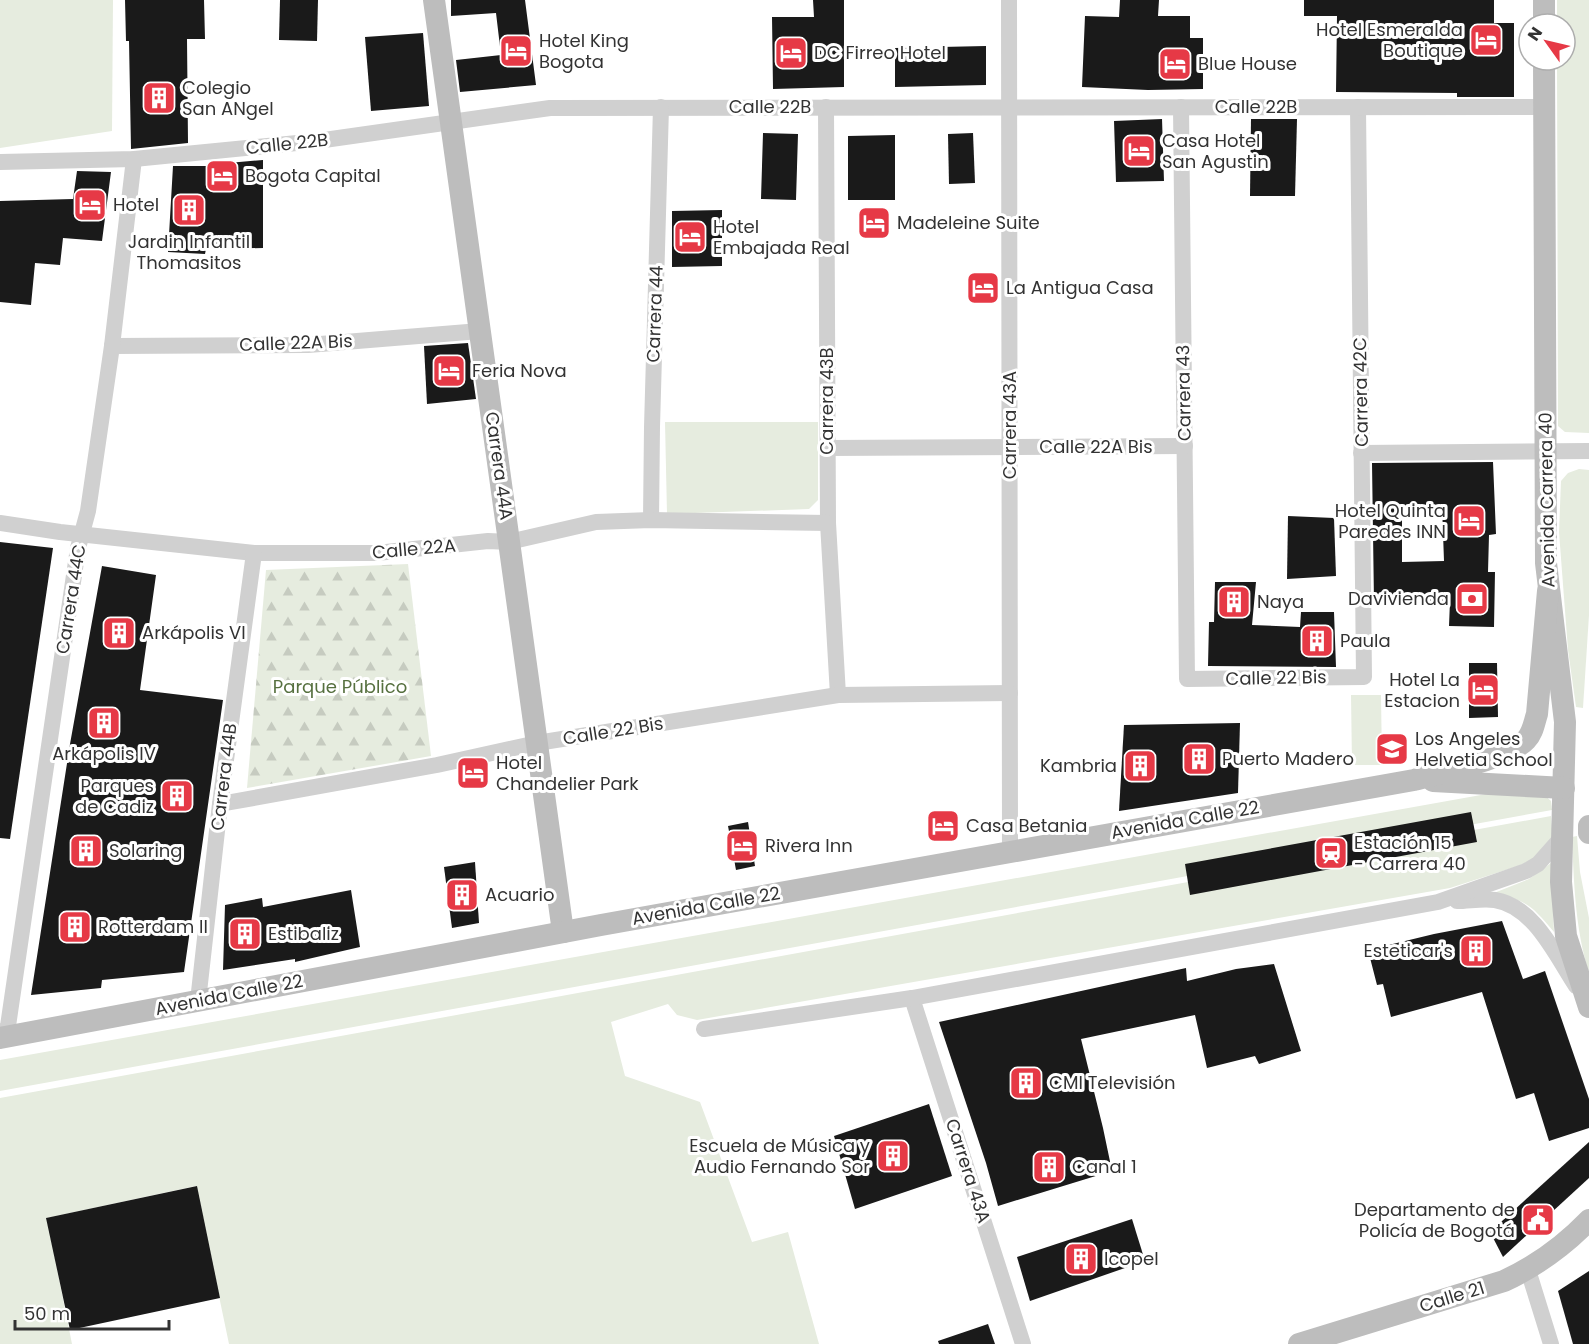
<svg xmlns="http://www.w3.org/2000/svg" width="1589" height="1344" viewBox="0 0 1589 1344" font-family="Poppins,sans-serif">
<style>
.green{fill:#e6ecdf}
.forest{fill:url(#forest-firs)}
.building{fill:#1a1a1a;fill-rule:evenodd}
.lines{fill:none;stroke-linecap:round;stroke-linejoin:round}
.street{stroke:#d0d0d0;stroke-width:16}
.secondary{stroke:#bdbdbd;stroke-width:22}
.labels{text-anchor:middle;stroke-width:6;stroke-linejoin:round;paint-order:stroke}
.poi-label{font-size:18px;fill:#333;stroke:#fff;text-anchor:start}
.street-label{font-size:18px;fill:#333;stroke:#fff}
.park-label{font-size:18px;fill:#56703f;stroke:#fff}
</style>
<defs>
<pattern id="forest-firs" width="22" height="20" patternUnits="userSpaceOnUse" patternTransform="scale(1.5)"><rect width="22" height="20" fill="#e6ecdf"/><path d="M5 1l3.5 6h-7zM16 11l3.5 6h-7z" fill="#c6cbc0"/></pattern>
</defs>
<rect width="100%" height="100%" fill="#fff"/>
<g class="green">
<path d="M0 0H113L112 131 0 148Z"/>
<path d="M1557 0H1589V433L1565 432 1558 426 1557 60H1565V24H1557Z"/>
<path d="M665 422H818V500L809 509 667 514Z"/>
<path d="M1579 469 1589 470V615L1583 708 1576 707 1568 650 1559 532 1561 481 1568 473Z"/>
<path d="M1351 695H1381L1382 765H1352Z"/>
<path d="M1539 790 1551 801 1552 810 0 1091V1060L1492 793Z"/>
<path d="M1551 816 1553 842 1543 855 1518 866 1450 888 697 1020 677 1015 668 1004 611 1022 625 1076 700 1102 752 1242 788 1232 819 1344H229L196 1186 47 1218 72 1344H0V1098Z"/>
<path d="M1577 836 1580 872 1589 918V973C1575 928 1574 883 1572 837Z"/>
<path d="M1551 863 1554 932C1532 906 1528 901 1494 893L1529 879Z"/>
</g>
<path class="forest" d="M408 564 431 756 247 788 266 570Z"/>
<g class="building">
<path d="M125 0H204L205 39H187L188 143 131 149 129 41H126Z"/>
<path d="M280 0H318L317 41 279 40Z"/>
<path d="M451 0H525L536 85 460 92 456 60 501 55 496 13 451 16Z"/>
<path d="M813 0H844V87L773 89 772 17H814Z"/>
<path d="M1120 0H1159L1158 16H1190V38H1203V89L1148 90 1082 87 1085 16 1119 17Z"/>
<path d="M1304 0H1494V23H1514V97H1457V93L1336 92 1337 16H1304Z"/>
<path d="M423 33 429 106 371 111 365 37Z"/>
<path d="M986 46V85L895 87V48Z"/>
<path d="M1162 119 1164 181 1116 182 1114 121Z"/>
<path d="M1251 119H1297L1295 196H1250Z"/>
<path d="M763 133 798 134 796 200 761 199Z"/>
<path d="M973 133 975 183 949 184 948 134Z"/>
<path d="M895 135V200H848V136Z"/>
<path d="M263 160V248L206 249 205 254 168 252 173 166H228V163Z"/>
<path d="M77 171 111 172 102 241 63 238 60 265 35 263 31 305 0 302V201L73 199Z"/>
<path d="M722 210V266L672 267V211Z"/>
<path d="M468 343 476 399 427 404 424 346Z"/>
<path d="M1493 462 1496 534 1489 535 1488 572H1495L1494 627 1449 626 1450 601 1374 602 1372 463ZM1442 505 1444 561 1402 562V506Z"/>
<path d="M1288 516 1334 518 1336 576 1287 579Z"/>
<path d="M0 542 53 548 10 839 0 838Z"/>
<path d="M102 566 156 575 140 690 223 700 184 972 102 980 101 988 31 995 70 744Z"/>
<path d="M1215 582H1256L1252 625 1300 627 1301 612H1334L1336 667 1208 666 1209 622H1214Z"/>
<path d="M1469 663H1497L1498 717 1469 718Z"/>
<path d="M1240 723 1238 793 1119 811 1124 725Z"/>
<path d="M1471 812 1477 842 1190 895 1185 864Z"/>
<path d="M748 822 755 866 736 870 728 826Z"/>
<path d="M475 862 479 923 452 928 444 867Z"/>
<path d="M351 890 360 947 295 962V959L223 970 225 905 262 898 263 907Z"/>
<path d="M1502 921 1523 979 1545 971 1589 1099V1128L1549 1141 1534 1093 1516 1099 1482 992 1391 1017 1383 984 1377 985 1368 950 1434 934Z"/>
<path d="M1274 964 1301 1051 1259 1064 1255 1056 1207 1068 1195 1015 1081 1039 1103 1128 1112 1171 998 1206 986 1163 939 1022 1186 968 1187 981 1236 969Z"/>
<path d="M929 1104 952 1176 855 1209 834 1136Z"/>
<path d="M1589 1142V1178L1503 1257 1490 1232Z"/>
<path d="M197 1186 220 1298 70 1330 46 1218Z"/>
<path d="M1132 1219 1145 1261 1030 1301 1017 1257Z"/>
<path d="M1589 1271V1344H1573L1558 1291Z"/>
<path d="M988 1324 995 1344H939L938 1341Z"/>
</g>
<g class="lines">
<g class="street">
<path d="M1009 0 1010 851"/>
<path d="M826 107 828 523 838 695"/>
<path d="M1181 107 1187 679 1364 677 1358 107"/>
<path d="M0 162 134 159 317 141 550 108 1544 107"/>
<path d="M112 346 308 345 480 331"/>
<path d="M827 448 1185 446"/>
<path d="M1361 453 1589 451"/>
<path d="M651 520 652 427 661 107"/>
<path d="M0 523 60 532 254 553H377L488 541 509 542 596 522 651 520 828 523"/>
<path d="M220 804 437 765 537 743 838 695 1010 693"/>
<path d="M1457 901C1469 901 1483 898 1495 900 1534 906 1556 956 1576 986"/>
<path d="M912 998 1023 1344"/>
<path d="M198 1001 220 804 254 553"/>
<path d="M704 1029 912 998 1438 902 1526 871 1538 864 1562 837"/>
<path d="M0 1037 8 1026 78 548 88 511 112 346 134 159"/>
<path d="M1528 1270 1551 1344"/>
</g>
<g class="secondary">
<path d="M434 0 563 932"/>
<path d="M1544 0V24"/>
<path d="M1544 60 1546 563 1565 722 1561 882 1566 936 1589 1007"/>
<path d="M1433 781 1564 788"/>
<path d="M1589 826V833"/>
<path d="M0 1038 601 925 1414 780C1439 773 1510 758 1526 740 1533 733 1534 723 1537 714L1548 591"/>
<path d="M1299 1344 1504 1281C1536 1266 1564 1246 1589 1220"/>
</g>
</g>
<defs>
<g id="hotel-square" transform="scale(1.725)"><rect x="-9" y="-9" width="18" height="18" rx="4" fill="#e63946" stroke="#fff"/><path d="M-6-4.5h1.5V1H6V5H4.5V3h-9V5H-6ZM-4 0a1.8 1.8 0 1 1 3.6 0ZM.5 0V-2.5h3Q6-2.5 6 0Z" fill="#fff"/></g>
<g id="building-square" transform="scale(1.725)"><rect x="-9" y="-9" width="18" height="18" rx="4" fill="#e63946" stroke="#fff"/><path d="M-4-6H4V6H1V3H-1V6H-4ZM-2.5-4.3h1.7v1.8h-1.7ZM.8-4.3h1.7v1.8H.8ZM-2.5-1h1.7V.8h-1.7ZM.8-1h1.7V.8H.8Z" fill="#fff"/></g>
<g id="bank-square" transform="scale(1.725)"><rect x="-9" y="-9" width="18" height="18" rx="4" fill="#e63946" stroke="#fff"/><path d="M-6-4H6V4H-6ZM0-2.3a2.3 2.3 0 1 0 0 4.6a2.3 2.3 0 1 0 0-4.6Z" fill="#fff"/></g>
<g id="school-square" transform="scale(1.725)"><rect x="-9" y="-9" width="18" height="18" rx="4" fill="#e63946" stroke="#fff"/><path d="M0-5L7-2L0 1L-7-2ZM-4 1L0 2.5L4 1V4Q0 6-4 4Z" fill="#fff"/></g>
<g id="station-square" transform="scale(1.725)"><rect x="-9" y="-9" width="18" height="18" rx="4" fill="#e63946" stroke="#fff"/><path d="M-3-6H3Q5-6 5-4V2Q5 4 3 4L4.5 6H3L1.5 4h-3L-3 6H-4.5L-3 4Q-5 4-5 2V-4Q-5-6-3-6ZM-3.5-4v3h7v-3ZM-3.5 1v1.5H-2V1ZM2 1v1.5H3.5V1Z" fill="#fff"/></g>
<g id="civic-square" transform="scale(1.725)"><rect x="-9" y="-9" width="18" height="18" rx="4" fill="#e63946" stroke="#fff"/><path d="M-.6-6.5H3V-4.5H.6V-3L4-1V1h2V6H-6V1h2V-1L-.6-3ZM-1.2 2.5V6h2.4V2.5Z" fill="#fff"/></g>
</defs>
<g fill-rule="evenodd">
<use href="#hotel-square" x="1486" y="40"/>
<use href="#hotel-square" x="516" y="51"/>
<use href="#hotel-square" x="791" y="53"/>
<use href="#hotel-square" x="1175" y="64"/>
<use href="#building-square" x="159" y="98"/>
<use href="#hotel-square" x="1139" y="151"/>
<use href="#hotel-square" x="222" y="176"/>
<use href="#hotel-square" x="90" y="205"/>
<use href="#building-square" x="189" y="210"/>
<use href="#hotel-square" x="874" y="223"/>
<use href="#hotel-square" x="690" y="237"/>
<use href="#hotel-square" x="983" y="288"/>
<use href="#hotel-square" x="449" y="371"/>
<use href="#hotel-square" x="1469" y="521"/>
<use href="#bank-square" x="1472" y="599"/>
<use href="#building-square" x="1234" y="602"/>
<use href="#building-square" x="119" y="633"/>
<use href="#building-square" x="1317" y="641"/>
<use href="#hotel-square" x="1483" y="690"/>
<use href="#building-square" x="104" y="723"/>
<use href="#school-square" x="1392" y="749"/>
<use href="#building-square" x="1199" y="759"/>
<use href="#building-square" x="1140" y="766"/>
<use href="#hotel-square" x="473" y="773"/>
<use href="#building-square" x="177" y="796"/>
<use href="#hotel-square" x="943" y="826"/>
<use href="#hotel-square" x="742" y="846"/>
<use href="#building-square" x="86" y="851"/>
<use href="#station-square" x="1331" y="853"/>
<use href="#building-square" x="462" y="895"/>
<use href="#building-square" x="75" y="927"/>
<use href="#building-square" x="245" y="934"/>
<use href="#building-square" x="1476" y="951"/>
<use href="#building-square" x="1026" y="1083"/>
<use href="#building-square" x="893" y="1156"/>
<use href="#building-square" x="1049" y="1167"/>
<use href="#civic-square" x="1538" y="1220"/>
<use href="#building-square" x="1081" y="1259"/>
</g>
<g class="labels">
<g class="poi-label">
<text x="1463" y="36" text-anchor="end">Hotel Esmeralda<tspan x="1463" dy="21">Boutique</tspan></text>
<text x="539" y="47">Hotel King<tspan x="539" dy="21">Bogota</tspan></text>
<text x="814" y="59">DC Firreo Hotel</text>
<text x="1198" y="70">Blue House</text>
<text x="182" y="94">Colegio<tspan x="182" dy="21">San ANgel</tspan></text>
<text x="1162" y="147">Casa Hotel<tspan x="1162" dy="21">San Agustin</tspan></text>
<text x="245" y="182">Bogota Capital</text>
<text x="113" y="211">Hotel</text>
<text x="897" y="229">Madeleine Suite</text>
<text x="713" y="233">Hotel<tspan x="713" dy="21">Embajada Real</tspan></text>
<text x="189" y="248" text-anchor="middle">Jardin Infantil<tspan x="189" dy="21">Thomasitos</tspan></text>
<text x="1006" y="294">La Antigua Casa</text>
<text x="472" y="377">Feria Nova</text>
<text x="1446" y="517" text-anchor="end">Hotel Quinta<tspan x="1446" dy="21">Paredes INN</tspan></text>
<text x="1449" y="605" text-anchor="end">Davivienda</text>
<text x="1257" y="608">Naya</text>
<text x="142" y="639">Arkápolis VI</text>
<text x="1340" y="647">Paula</text>
<text x="1460" y="686" text-anchor="end">Hotel La<tspan x="1460" dy="21">Estacion</tspan></text>
<text x="1415" y="745">Los Angeles<tspan x="1415" dy="21">Helvetia School</tspan></text>
<text x="104" y="760" text-anchor="middle">Arkápolis IV</text>
<text x="1222" y="765">Puerto Madero</text>
<text x="496" y="769">Hotel<tspan x="496" dy="21">Chandelier Park</tspan></text>
<text x="1117" y="772" text-anchor="end">Kambria</text>
<text x="154" y="792" text-anchor="end">Parques<tspan x="154" dy="21">de Cadiz</tspan></text>
<text x="966" y="832">Casa Betania</text>
<text x="1354" y="849">Estación 15<tspan x="1354" dy="21">- Carrera 40</tspan></text>
<text x="765" y="852">Rivera Inn</text>
<text x="109" y="857">Solaring</text>
<text x="485" y="901">Acuario</text>
<text x="98" y="933">Rotterdam II</text>
<text x="268" y="940">Estibaliz</text>
<text x="1453" y="957" text-anchor="end">Esteticar's</text>
<text x="1049" y="1089">CMI Televisión</text>
<text x="870" y="1152" text-anchor="end">Escuela de Música y<tspan x="870" dy="21">Audio Fernando Sor</tspan></text>
<text x="1072" y="1173">Canal 1</text>
<text x="1515" y="1216" text-anchor="end">Departamento de<tspan x="1515" dy="21">Policía de Bogotá</tspan></text>
<text x="1104" y="1265">Icopel</text>
</g>
<g class="street-label">
<text x="770" y="113">Calle 22B</text>
<text x="1256" y="113">Calle 22B</text>
<text transform="translate(287 144) rotate(-6)" y="6">Calle 22B</text>
<text transform="translate(655 314) rotate(-88)" y="6">Carrera 44</text>
<text transform="translate(296 343) rotate(-2)" y="6">Calle 22A Bis</text>
<text transform="translate(1361 392) rotate(-91)" y="6">Carrera 42C</text>
<text transform="translate(1184 393) rotate(-91)" y="6">Carrera 43</text>
<text transform="translate(827 401) rotate(-90)" y="6">Carrera 43B</text>
<text transform="translate(1010 425) rotate(-90)" y="6">Carrera 43A</text>
<text x="1096" y="453">Calle 22A Bis</text>
<text transform="translate(499 466) rotate(82)" y="6">Carrera 44A</text>
<text transform="translate(1547 500) rotate(-91)" y="6">Avenida Carrera 40</text>
<text transform="translate(414 549) rotate(-5)" y="6">Calle 22A</text>
<text transform="translate(71 599) rotate(-81)" y="6">Carrera 44C</text>
<text transform="translate(1276 678) rotate(-1)" y="6">Calle 22 Bis</text>
<text transform="translate(613 731) rotate(-9)" y="6">Calle 22 Bis</text>
<text transform="translate(224 777) rotate(-83)" y="6">Carrera 44B</text>
<text transform="translate(1185 820) rotate(-10)" y="6">Avenida Calle 22</text>
<text transform="translate(706 906) rotate(-10)" y="6">Avenida Calle 22</text>
<text transform="translate(229 995) rotate(-11)" y="6">Avenida Calle 22</text>
<text transform="translate(968 1171) rotate(72)" y="6">Carrera 43A</text>
<text transform="translate(1452 1297) rotate(-17)" y="6">Calle 21</text>
</g>
<g class="park-label">
<text x="340" y="693">Parque Público</text>
</g>
</g>
<g transform="translate(1547 42) rotate(304)"><circle r="28" fill="#ffffff" stroke="#adadad" stroke-width="1.5"/>
<path d="M0-4.5L10 22L0 15L-10 22Z" fill="#e63946"/>
<text y="-9" font-size="16" font-weight="bold" text-anchor="middle" fill="#333333">N</text>
</g>
<path d="M15 1320v9h154v-9" fill="none" stroke="#333333" stroke-width="3"/>
<text x="24" y="1320" font-size="18" fill="#333333" stroke="#ffffff" stroke-width="4.5" paint-order="stroke">50 m</text>
</svg>
